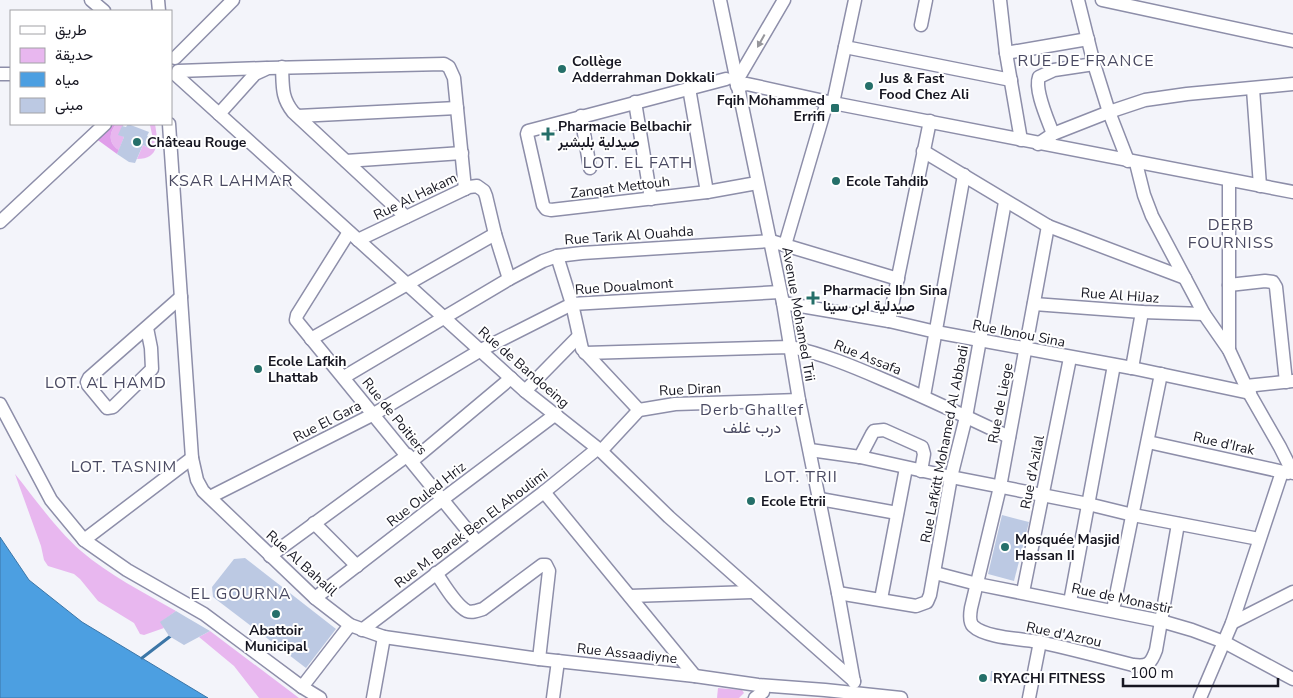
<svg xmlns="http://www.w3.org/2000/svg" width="1293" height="698" viewBox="0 0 1293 698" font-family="'Nunito Sans',Vazirmatn,sans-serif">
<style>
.green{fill:#e8b7ef}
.forest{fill:#e09eea}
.water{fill:#4c9fe1;stroke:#3c76a7}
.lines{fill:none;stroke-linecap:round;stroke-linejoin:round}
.stream{stroke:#3c76a7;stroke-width:3}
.building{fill:#bcc9e3}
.minor-casing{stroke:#8d8ea9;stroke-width:15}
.minor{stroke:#fff;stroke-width:12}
.oneway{fill:#96969b}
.poi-dot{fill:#256f69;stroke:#fff;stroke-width:2}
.labels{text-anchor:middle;stroke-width:4;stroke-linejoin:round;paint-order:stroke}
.poi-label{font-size:14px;font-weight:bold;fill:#161621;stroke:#fff;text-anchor:start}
.street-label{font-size:14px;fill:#161621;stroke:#fff}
.quarter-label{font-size:16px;letter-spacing:1px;fill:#4a4a62;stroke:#fff}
</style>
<rect width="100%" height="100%" fill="#f3f4fa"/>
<g class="green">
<path d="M116 124H124L119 134 124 137 119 150C108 143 109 133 116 124Z"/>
<path d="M147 124H155C158 141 160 159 137 159L143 145 149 148 153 139 150 125Z"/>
<path d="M15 474C36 500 56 529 81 551 109 575 143 592 176 611L161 622 164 628 144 635 140 634 134 623 98 601 80 579 74 574 48 566 44 560 41 546Z"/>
<path d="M210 631 299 698H259L234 666 199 637Z"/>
<path d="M718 688 742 690 744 693 739 698H717Z"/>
</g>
<path class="forest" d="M111 124H116C109 133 108 143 119 150L117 154 95 138Z"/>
<path class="water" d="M0 537 29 580 82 622 208 698H0Z"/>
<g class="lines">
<path class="stream" d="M142 658 172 635"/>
</g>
<g class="building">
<path d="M128 124 149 132 147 136 153 139 149 148 143 145 135 163 129 162 117 154 124 137 118 135 122 126 126 127Z"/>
<path d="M1002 515 1029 522 1014 581 988 574Z"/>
<path d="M245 558 336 629 306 668 213 597 212 587 234 559Z"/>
<path d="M176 611 186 617 210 631 184 645 169 636 160 622Z"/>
<path d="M991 671 1007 672 1006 683 990 681Z"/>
</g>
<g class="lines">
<g class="minor-casing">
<g id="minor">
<path d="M91 0 104 11"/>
<path d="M158 0 159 11"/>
<path d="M720 0 783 303 799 400 838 593 854 682"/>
<path d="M1000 0 1006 53 1021 140"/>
<path d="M1078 0 1094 64 1109 112 1128 161"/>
<path d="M1102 0 1293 41"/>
<path d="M921 25 926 0"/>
<path d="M845 47 1011 80"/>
<path d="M1006 53 1088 39"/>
<path d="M175 58 233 0"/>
<path d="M282 67C283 86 281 97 293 112L406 217"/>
<path d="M178 71 266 68"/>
<path d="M0 74H11"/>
<path d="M176 75 525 391 601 451 669 517 854 681"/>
<path d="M726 79 528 131 527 134 543 205 546 209 551 210 707 192 757 183"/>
<path d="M736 82 784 0"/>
<path d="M737 86 747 84 833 103 1293 192"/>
<path d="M689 88 707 192"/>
<path d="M1253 89 1260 186"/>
<path d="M635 102 651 199"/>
<path d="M833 103 855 0"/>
<path d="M219 114 255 74 268 68 444 64 449 67 454 78 465 189"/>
<path d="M298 116 457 108"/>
<path d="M581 116 590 168"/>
<path d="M169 124 192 458 197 480 203 491 315 598 350 625 384 637 539 659 695 676 758 685 825 690 901 698"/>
<path d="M1053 134C1048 120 1034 90 1039 77L1054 70 1094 64"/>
<path d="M1038 144 1053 134 1109 112 1145 100 1187 94 1293 84"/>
<path d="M923 151 1048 226 1185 278"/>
<path d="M346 161 462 153"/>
<path d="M1136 163 1144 195 1152 216 1204 314 1229 350 1248 391 1280 447 1293 473"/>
<path d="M0 222 105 124"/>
<path d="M1048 226 1000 487 971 608C970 614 969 622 973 626 985 638 1024 639 1040 642 1071 649 1102 657 1133 665 1148 667 1151 664 1156 650L1178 524"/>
<path d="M349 232 297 315 296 320 477 542"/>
<path d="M358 240 469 187 477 186 484 191 486 196 495 234 509 279"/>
<path d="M785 245 827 102"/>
<path d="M557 256 572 304 582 349 639 410"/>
<path d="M1229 285 1265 281 1273 282 1276 287 1286 382"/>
<path d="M783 303 889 321 936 332 1132 368 1250 393"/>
<path d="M1034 304 1142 312 1204 314"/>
<path d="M889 321 930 121"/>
<path d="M147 328 151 348 152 369 113 407 107 408 88 385 87 382 89 378 181 297"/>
<path d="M311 339 495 234"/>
<path d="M1229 350V180"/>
<path d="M585 353 791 347C823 354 852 366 882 379 925 397 967 417 1009 437"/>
<path d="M1132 368 1142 312"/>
<path d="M344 377 509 279 543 261 557 256 582 253 771 241 898 279"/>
<path d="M1246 386 1293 381"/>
<path d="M525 391 578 337"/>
<path d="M924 396 964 175"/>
<path d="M0 404 51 500 84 540 127 570 204 614 302 687 320 698"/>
<path d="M1148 442 1288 473"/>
<path d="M810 450 860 457 951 477 1088 504 1133 515 1259 539"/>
<path d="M601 451 639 410 675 404 799 400"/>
<path d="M860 457 872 434 874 431 884 430 922 447 924 454 921 471"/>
<path d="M412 461 511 378"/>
<path d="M544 492 695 676"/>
<path d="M210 497 374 414 481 350 572 304 780 292"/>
<path d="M820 499 897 513"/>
<path d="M314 523 357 566"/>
<path d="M84 540 192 458"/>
<path d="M270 556 408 455"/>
<path d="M436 573C443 583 456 606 467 611 472 613 477 611 483 609L542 565H546L549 571 539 659"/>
<path d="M935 573 977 584 1161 621 1192 630 1224 642 1293 679"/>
<path d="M1023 592 1070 358"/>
<path d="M838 593 916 606 927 602 930 595 951 477 966 417 1005 202"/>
<path d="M630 596 752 592"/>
<path d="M315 598 443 499 556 414"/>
<path d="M881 599 906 468"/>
<path d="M1070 602 1114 365"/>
<path d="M1113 610 1161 374"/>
<path d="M1232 623 1293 592"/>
<path d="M362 630 544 492 597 449"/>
<path d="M302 687 350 625"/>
<path d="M373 698 384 637"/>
<path d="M553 698 558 661"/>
<path d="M755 698 763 692"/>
<path d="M1029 698 1040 642"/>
<path d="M1200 698 1232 623 1282 472"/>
</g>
</g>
<use href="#minor" class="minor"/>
</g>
<defs><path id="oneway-solid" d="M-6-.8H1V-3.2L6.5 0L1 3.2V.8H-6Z" transform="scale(1.25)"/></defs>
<use class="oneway" href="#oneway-solid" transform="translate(761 41) rotate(119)"/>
<g class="poi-dot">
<circle cx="562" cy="69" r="5"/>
<circle cx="869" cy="86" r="5"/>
<rect x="830" y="103" width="10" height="10" rx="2.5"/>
<path d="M545.5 126.5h5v5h5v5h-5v5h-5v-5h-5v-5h5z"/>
<circle cx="137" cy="142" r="5"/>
<circle cx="836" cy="181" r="5"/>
<path d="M810.5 290.5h5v5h5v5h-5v5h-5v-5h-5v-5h5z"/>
<circle cx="258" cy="369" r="5"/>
<circle cx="751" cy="501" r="5"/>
<circle cx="1005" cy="547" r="5"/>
<circle cx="276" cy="614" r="5"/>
<circle cx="983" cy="678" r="5"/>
</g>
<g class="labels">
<g class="poi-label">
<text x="572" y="66">Collège<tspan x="572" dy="16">Adderrahman Dokkali</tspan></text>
<text x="879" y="83">Jus &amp; Fast<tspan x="879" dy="16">Food Chez Ali</tspan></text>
<text x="825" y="105" text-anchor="end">Fqih Mohammed<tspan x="825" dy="16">Errifi</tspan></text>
<text x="558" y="131">Pharmacie Belbachir<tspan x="558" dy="16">صيدلية بلبشير</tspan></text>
<text x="147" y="147">Château Rouge</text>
<text x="846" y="186">Ecole Tahdib</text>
<text x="823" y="295">Pharmacie Ibn Sina<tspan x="823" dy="16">صيدلية ابن سينا</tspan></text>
<text x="268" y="366">Ecole Lafkih<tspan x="268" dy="16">Lhattab</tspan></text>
<text x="761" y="506">Ecole Etrii</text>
<text x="1015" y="544">Mosquée Masjid<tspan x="1015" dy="16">Hassan II</tspan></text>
<text x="276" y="635" text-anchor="middle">Abattoir<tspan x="276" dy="16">Municipal</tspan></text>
<text x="993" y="683">RYACHI FITNESS</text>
</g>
<g class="street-label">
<text transform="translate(620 187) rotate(-7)" y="5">Zanqat Mettouh</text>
<text transform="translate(415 196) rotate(-26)" y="5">Rue Al Hakam</text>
<text transform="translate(629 235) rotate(-4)" y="5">Rue Tarik Al Ouahda</text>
<text transform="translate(624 286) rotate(-4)" y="5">Rue Doualmont</text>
<text transform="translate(1120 295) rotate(4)" y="5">Rue Al HiJaz</text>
<text transform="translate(799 314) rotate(80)" y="5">Avenue Mohamed Trii</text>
<text transform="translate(1019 333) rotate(11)" y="5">Rue Ibnou Sina</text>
<text transform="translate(868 357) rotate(22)" y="5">Rue Assafa</text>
<text transform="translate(524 367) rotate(41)" y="5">Rue de Bandoeing</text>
<text transform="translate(690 389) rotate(-3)" y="5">Rue Diran</text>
<text transform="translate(1000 403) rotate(-79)" y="5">Rue de Liege</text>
<text transform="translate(395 416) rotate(51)" y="5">Rue de Poitiers</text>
<text transform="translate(327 421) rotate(-27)" y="5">Rue El Gara</text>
<text transform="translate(1224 443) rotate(13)" y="5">Rue d'Irak</text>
<text transform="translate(944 444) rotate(-79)" y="5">Rue Lafkitt Mohamed Al Abbadi</text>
<text transform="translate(1032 472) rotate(-79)" y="5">Rue d'Azilal</text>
<text transform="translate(426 494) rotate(-38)" y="5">Rue Ouled Hriz</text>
<text transform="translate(471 528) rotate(-37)" y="5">Rue M. Barek Ben El Ahoulimi</text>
<text transform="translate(302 563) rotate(42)" y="5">Rue Al Bahalil</text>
<text transform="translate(1122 598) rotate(12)" y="5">Rue de Monastir</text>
<text transform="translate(1064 634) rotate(12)" y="5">Rue d'Azrou</text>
<text transform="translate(627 653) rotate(6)" y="5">Rue Assaadiyne</text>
</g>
<g class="quarter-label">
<text x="1086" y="66">RUE DE FRANCE</text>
<text x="638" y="168">LOT. EL FATH</text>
<text x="231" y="186">KSAR LAHMAR</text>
<text x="1231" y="230">DERB<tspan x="1231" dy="18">FOURNISS</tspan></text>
<text x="106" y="388">LOT. AL HAMD</text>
<text x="752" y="415">Derb Ghallef<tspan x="752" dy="18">درب غلف</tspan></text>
<text x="124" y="472">LOT. TASNIM</text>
<text x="801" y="482">LOT. TRII</text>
<text x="241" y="599">EL GOURNA</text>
</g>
</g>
<rect x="10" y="10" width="162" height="115" fill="#ffffff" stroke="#a2a2a6"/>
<rect x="20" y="26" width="25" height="8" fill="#ffffff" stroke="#a2a2a6"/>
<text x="55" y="35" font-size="15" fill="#161621">طريق</text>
<rect x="20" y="48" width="25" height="15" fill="#e8b7ef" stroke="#a2a2a6"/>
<text x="55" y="60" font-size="15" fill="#161621">حديقة</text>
<rect x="20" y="72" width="25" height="15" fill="#4c9fe1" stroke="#a2a2a6"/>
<text x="55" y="85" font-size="15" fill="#161621">مياه</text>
<rect x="20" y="98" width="25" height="15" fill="#bcc9e3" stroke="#a2a2a6"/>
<text x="55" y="110" font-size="15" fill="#161621">مبنى</text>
<path d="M1123 678v8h155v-8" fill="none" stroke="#161621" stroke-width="2.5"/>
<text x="1130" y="678" font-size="15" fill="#161621" stroke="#ffffff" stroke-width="4" paint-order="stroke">100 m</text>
</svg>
